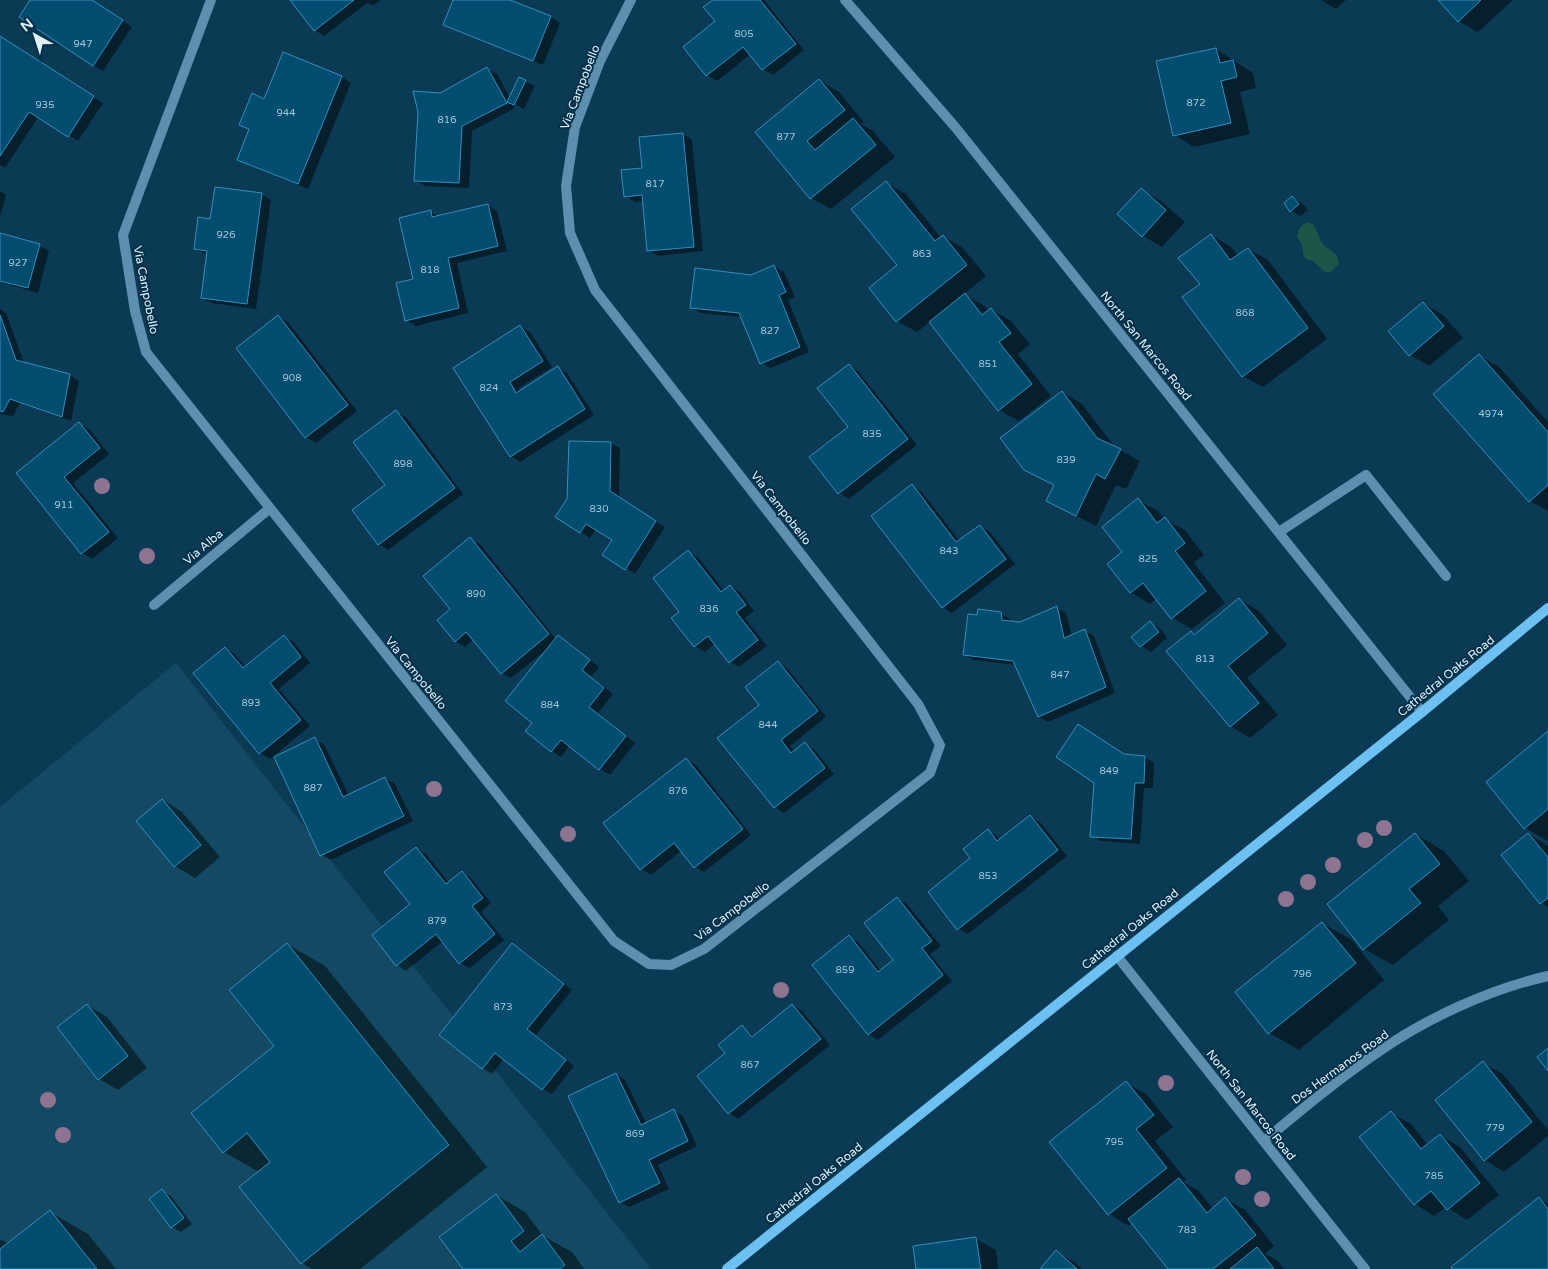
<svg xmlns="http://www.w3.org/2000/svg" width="1548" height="1269" viewBox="0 0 1548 1269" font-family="'Varela Round',sans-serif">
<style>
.built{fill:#134963}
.water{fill:#1b5649}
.shadow{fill:#0007}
.building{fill:#004d70;stroke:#368ebd}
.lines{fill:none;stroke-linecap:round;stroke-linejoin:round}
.service{stroke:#5d8fae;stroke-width:10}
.minor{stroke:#5d8fae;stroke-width:10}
.tertiary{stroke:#5d8fae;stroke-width:10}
.secondary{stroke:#6dc1f2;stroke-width:10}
.tree{fill:#8f7491}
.labels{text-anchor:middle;stroke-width:4;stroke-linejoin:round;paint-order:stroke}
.number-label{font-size:10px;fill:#a9c7d8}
.street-label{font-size:12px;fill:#e1f0fb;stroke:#003149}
</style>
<rect width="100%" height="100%" fill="#0b3b54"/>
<path class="built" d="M176 663 651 1269H0V807Z"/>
<path class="water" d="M1308 222 1313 224C1317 230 1318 237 1322 243 1329 251 1338 251 1339 264L1331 272H1325L1313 261 1306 259 1303 254 1302 244 1297 237 1298 231 1301 226Z"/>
<g class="shadow">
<path d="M32 0H91L132 27 103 71 93 65Z"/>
<path d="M291 0H381L373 6 367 3 324 36 315 30Z"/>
<path d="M454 0H507L551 17 560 23 543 65 454 30 444 24Z"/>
<path d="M715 0H764L804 50 773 75 763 69 751 54 717 81 707 75 685 47 717 22Z"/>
<path d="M1321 0H1346L1336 9Z"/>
<path d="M1439 0H1513L1478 32 1458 21Z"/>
<path d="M0 37 103 103 78 141 39 116 5 168 0 165Z"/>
<path d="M1216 49 1253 73 1256 88 1240 92 1250 134 1194 147 1175 135Z"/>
<path d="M283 54 342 77 351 83 308 189 248 165 239 159 250 130 241 124 265 100Z"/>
<path d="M487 69 497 74 510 98 525 81 535 86 524 109 513 103 515 108 472 131 469 188 425 186 415 180 440 94Z"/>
<path d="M819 80 839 92 864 122 861 124 873 131 895 157 831 209 811 198 756 132Z"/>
<path d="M683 134 692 140 703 251 658 256 649 250 644 201 635 202 625 196 643 169Z"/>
<path d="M886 183 906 194 941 238 943 236 963 248 986 276 964 294 985 306 989 311 991 309 1011 321 1030 344 1018 354 1051 396 1019 421 999 410 930 322 917 332 897 321 898 265Z"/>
<path d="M1141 190 1161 201 1185 222 1162 247 1143 236Z"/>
<path d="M0 191 6 195 0 216Z"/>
<path d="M261 194 271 200 256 309 212 303 202 298 208 255 195 249 212 220Z"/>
<path d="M1292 197 1302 203 1308 210 1301 216 1291 211Z"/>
<path d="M488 205 497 211 507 251 457 263 468 313 416 326 406 320 431 212 439 217Z"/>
<path d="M0 234 40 246 49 251 38 293 0 282Z"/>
<path d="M1211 235 1231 247 1238 256 1248 249 1268 260 1327 339 1263 387 1243 376 1202 284Z"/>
<path d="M774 266 784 272 795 297 788 300 809 352 771 368 761 363 742 317 701 313 691 307 751 276Z"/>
<path d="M1423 303 1443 315 1463 338 1429 366 1410 355Z"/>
<path d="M0 309 6 313 24 363 70 375 79 381 71 421 20 403 13 416 0 414Z"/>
<path d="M278 317 288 322 357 411 316 443 306 437 238 348Z"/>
<path d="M520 326 530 332 552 367 519 388 521 391 558 368 567 373 594 415 520 462 511 456 455 369Z"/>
<path d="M1479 355 1499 367 1548 422V511L1530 501Z"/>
<path d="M849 365 858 371 917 445 849 499 839 493 850 427Z"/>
<path d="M1062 392 1082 404 1115 447 1140 461 1126 489 1116 485 1096 526 1048 501 1055 485Z"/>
<path d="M396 412 406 417 463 494 388 550 379 544 353 510 387 485Z"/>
<path d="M80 424 89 429 109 454 73 483 118 538 92 559 82 553 18 473Z"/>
<path d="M611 443 620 448 619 498 665 527 635 574 626 568 614 540 596 529 590 538 557 517Z"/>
<path d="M912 486 921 491 960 541 980 526 990 532 1015 564 952 613 942 607Z"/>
<path d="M1138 500 1158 511 1164 519 1185 530 1204 555 1194 563 1225 603 1192 629 1172 618 1157 598 1150 604 1130 592Z"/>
<path d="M470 539 480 544 556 639 558 637 568 642 599 667 591 677 613 694 598 713 635 743 610 775 600 769 570 745 561 757 552 751 534 722 547 649 511 678 501 673 474 639 465 647 455 641 452 609Z"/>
<path d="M688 552 698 557 724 591 730 586 740 592 754 611 745 618 767 646 739 667 730 662 715 643 705 652 695 646 673 618 681 612Z"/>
<path d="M1239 599 1259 611 1287 645 1247 678 1278 715 1250 738 1230 726 1191 632 1196 635Z"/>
<path d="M1057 608 1066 613 1072 636 1085 631 1094 636 1115 693 1048 722 1039 717 1017 665 974 660 964 655 978 616 1000 613 1010 619 1011 622 1020 623Z"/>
<path d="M1150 623 1160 628 1167 638 1151 652 1141 646 1133 637Z"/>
<path d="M284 637 294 642 310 663 279 689 310 726 270 759 260 753 194 673 225 648 235 654 246 668Z"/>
<path d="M778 662 787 668 826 717 790 746 795 752 805 744 814 749 834 774 784 813 775 807 719 738 761 705Z"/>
<path d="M1548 733V841L1525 828Z"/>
<path d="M314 739 324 744 349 796 385 778 395 784 413 821 331 860 321 855Z"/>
<path d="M1125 756 1145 757 1154 763 1153 788H1144L1140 844 1101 841 1092 836Z"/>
<path d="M686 759 696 765 751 835 704 872 695 867 682 850 651 875 641 869 605 823Z"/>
<path d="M163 800 182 812 220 857 195 878 175 866 138 821Z"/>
<path d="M1030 817 1040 822 1067 856 968 934 958 929 972 859 988 831 997 836 1000 840Z"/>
<path d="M1415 834 1444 851 1469 881 1438 906 1449 920 1393 965 1364 949Z"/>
<path d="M1529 834 1548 846V907L1541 903 1503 856Z"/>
<path d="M416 848 426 854 449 883 462 872 471 878 491 903 481 912 504 940 470 968 460 963 443 941 406 971 397 965 373 936 412 905Z"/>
<path d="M897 898 907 904 941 946 930 954 952 981 878 1040 868 1034 849 937 858 942 881 971 895 960Z"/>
<path d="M1322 923 1352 940 1384 980 1299 1050 1269 1033Z"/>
<path d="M287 944 325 966 487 1167 360 1269H312L302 1263 259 1172 224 1152 276 1046Z"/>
<path d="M513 944 522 950 572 990 536 1035 574 1066 552 1094 542 1089 504 1059 492 1074 482 1068Z"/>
<path d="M87 1005 107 1017 147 1068 118 1090 99 1079Z"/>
<path d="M793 1005 802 1011 830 1045 738 1119 729 1113 727 1053 743 1027 755 1036Z"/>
<path d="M1483 1063 1503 1074 1548 1130V1136L1504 1172 1485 1160Z"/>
<path d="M616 1074 625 1080 646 1123 673 1111 683 1116 697 1146 658 1165 669 1189 629 1207 620 1202Z"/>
<path d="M1126 1083 1146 1094 1173 1127 1155 1141 1186 1180 1183 1182 1199 1191 1213 1209 1226 1199 1245 1210 1274 1246 1265 1254 1277 1260 1284 1269H1170L1132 1223 1129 1226 1109 1214 1051 1142Z"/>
<path d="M1391 1113 1411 1124 1428 1145 1440 1135 1460 1147 1499 1195 1467 1220 1446 1207 1434 1216 1415 1204 1360 1137Z"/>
<path d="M162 1191 171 1196 192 1224 181 1232 172 1227Z"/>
<path d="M496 1195 525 1212 543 1236 572 1252 584 1269H465Z"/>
<path d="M1539 1198 1548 1204V1269H1454Z"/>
<path d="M50 1212 88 1234 116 1269H0V1239L9 1244Z"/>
<path d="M976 1239 996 1250 998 1269H917Z"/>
<path d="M1056 1252 1076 1263 1082 1269H1041Z"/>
</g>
<g class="building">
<path d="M30 0H92L123 20 93 66 19 17Z"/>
<path d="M290 0H354L314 31Z"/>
<path d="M453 0H510L551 16 533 61 443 25Z"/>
<path d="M713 0H760L796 44 762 70 743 47 706 76 683 47 715 21 703 7Z"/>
<path d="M1438 0H1481L1458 22Z"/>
<path d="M0 36 94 96 68 137 29 112 0 156Z"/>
<path d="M1216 48 1220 63 1233 60 1237 77 1221 81 1231 123 1173 136 1156 61Z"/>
<path d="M283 52 342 76 298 184 237 160 249 129 239 125 252 93 264 99Z"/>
<path d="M487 67 507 103 462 126 459 183 414 181 418 112 413 91 440 93Z"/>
<path d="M519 77 526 80 514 105 507 102Z"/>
<path d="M819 79 845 110 807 141 815 150 853 118 876 145 810 199 755 132Z"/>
<path d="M683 133 694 247 647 251 642 195 624 197 621 170 642 168 639 137Z"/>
<path d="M886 181 935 241 943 235 967 265 896 322 869 288 897 265 851 209Z"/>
<path d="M215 187 262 193 247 304 201 298 207 251 194 249 198 217 210 219Z"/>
<path d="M1141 188 1166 210 1142 237 1117 214Z"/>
<path d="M1292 196 1299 204 1290 212 1284 203Z"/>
<path d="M488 204 498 246 448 258 459 308 405 321 396 283 413 279 399 218 431 210 432 217Z"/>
<path d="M0 233 40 244 28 288 0 281Z"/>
<path d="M1211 234 1230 260 1248 248 1308 328 1242 377 1182 297 1200 284 1178 258Z"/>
<path d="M774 265 786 292 779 295 800 347 760 364 739 313 690 308 695 268 751 275Z"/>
<path d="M965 293 982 315 991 308 1011 333 999 342 1032 384 998 411 929 322Z"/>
<path d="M1423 302 1444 326 1409 356 1388 331Z"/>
<path d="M0 315 16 360 70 374 62 417 10 399 3 412 0 411Z"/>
<path d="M278 315 348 405 305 438 236 348Z"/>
<path d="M520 325 543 361 510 382 516 393 558 366 585 409 510 457 453 368Z"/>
<path d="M1479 354 1548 432V485L1529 502 1433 394Z"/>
<path d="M849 364 908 439 838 494 809 457 848 427 817 388Z"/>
<path d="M1062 391 1097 438 1121 449 1105 479 1096 474 1076 516 1046 501 1054 485 1024 470 1000 438Z"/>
<path d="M396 410 455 488 378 545 352 510 385 485 353 442Z"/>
<path d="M79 422 100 448 64 477 109 532 81 554 16 473Z"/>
<path d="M569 441 611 442 610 491 656 521 625 570 602 555 612 540 586 524 580 533 555 517 567 499Z"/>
<path d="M912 484 956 542 980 525 1006 559 942 608 871 516Z"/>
<path d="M1138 498 1157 523 1165 517 1185 543 1175 551 1206 591 1171 619 1143 583 1130 593 1107 564 1122 552 1102 527Z"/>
<path d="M470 537 549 634 501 674 466 632 455 642 437 620 450 609 423 576Z"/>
<path d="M688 550 721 592 730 585 746 605 736 612 758 640 729 663 708 636 694 647 671 618 679 612 653 578Z"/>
<path d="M1239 598 1268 633 1228 666 1259 703 1230 727 1166 651 1191 631 1194 635Z"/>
<path d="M1057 606 1064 638 1085 629 1106 687 1038 717 1013 661 963 655 968 614 977 615 978 609 1001 612 1002 620 1020 622Z"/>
<path d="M1150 621 1159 632 1140 647 1131 637Z"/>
<path d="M284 635 301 657 270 683 301 720 259 754 193 673 225 647 243 668Z"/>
<path d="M558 635 590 660 582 670 604 688 589 707 626 736 599 770 561 740 551 752 525 731 532 723 505 701Z"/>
<path d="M778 661 818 711 781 740 791 753 805 742 825 768 774 808 717 738 759 705 745 687Z"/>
<path d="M1078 724 1124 754 1145 756 1144 783H1135L1131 839 1090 837 1094 783 1056 757Z"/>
<path d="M1548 731V809L1524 829 1486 782Z"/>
<path d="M315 737 343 797 385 777 404 816 320 856 274 757Z"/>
<path d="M686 758 743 829 694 868 674 843 640 870 603 823Z"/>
<path d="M162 799 201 845 174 867 136 821Z"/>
<path d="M1030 815 1058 850 957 930 928 892 970 858 963 849 988 829 997 841Z"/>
<path d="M1415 833 1440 864 1409 889 1421 903 1363 950 1327 904Z"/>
<path d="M1528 833 1548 857V898L1540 904 1501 855Z"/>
<path d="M416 847 446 884 462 871 483 898 472 906 495 934 459 964 436 934 396 966 372 935 410 904 384 872Z"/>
<path d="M897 897 932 941 922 948 943 975 868 1035 812 965 849 935 878 972 893 960 864 923Z"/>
<path d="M1322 922 1356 963 1268 1034 1235 992Z"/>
<path d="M287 943 449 1145 301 1264 239 1187 270 1162 247 1133 223 1153 191 1113 274 1046 229 990Z"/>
<path d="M512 943 564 984 527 1029 566 1060 542 1090 495 1053 482 1069 439 1035Z"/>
<path d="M87 1004 128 1056 98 1080 57 1027Z"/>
<path d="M792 1004 821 1039 728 1114 697 1076 725 1053 718 1045 742 1025 752 1037Z"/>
<path d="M1548 1048V1071L1537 1057Z"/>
<path d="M1483 1061 1532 1122 1484 1161 1435 1100Z"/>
<path d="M616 1073 641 1125 674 1109 688 1141 649 1160 660 1183 619 1203 568 1096Z"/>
<path d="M1126 1081 1154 1115 1136 1129 1167 1168 1108 1215 1049 1142Z"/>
<path d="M1391 1111 1421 1149 1440 1134 1480 1183 1447 1210 1431 1191 1414 1205 1359 1137Z"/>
<path d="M1179 1178 1207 1213 1225 1197 1256 1235 1213 1269H1168L1128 1219Z"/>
<path d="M162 1189 184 1218 171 1228 149 1199Z"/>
<path d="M496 1194 524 1231 511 1241 520 1252 542 1234 565 1265 560 1269H463L439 1237Z"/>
<path d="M1539 1197 1548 1209V1269H1452L1451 1267Z"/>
<path d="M50 1210 97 1269H0V1249Z"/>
<path d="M976 1237 981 1269H916L913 1246Z"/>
<path d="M1257 1247 1274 1269H1230Z"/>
<path d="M1056 1250 1077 1269H1040Z"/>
</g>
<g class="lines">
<path class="service" d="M1279 532 1366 475 1446 576"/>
<g class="minor">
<path d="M211 0 123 235 135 311 146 352 614 941 649 964 671 965 704 949 930 773 940 745 918 704 595 290 570 233 566 186 575 127 600 61 631 0"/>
<path d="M154 605 269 509"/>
<path d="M1264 1141C1301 1110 1338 1079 1378 1052 1427 1018 1490 989 1548 976"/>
</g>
<g class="tertiary">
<path d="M845 0 956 128 1422 712"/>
<path d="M1117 956 1365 1269"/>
</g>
<path class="secondary" d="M727 1269 1422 712 1548 608"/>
</g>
<g class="tree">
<circle cx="102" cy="486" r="8"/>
<circle cx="147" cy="556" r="8"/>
<circle cx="434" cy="789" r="8"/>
<circle cx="1384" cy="828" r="8"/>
<circle cx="568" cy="834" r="8"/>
<circle cx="1365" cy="840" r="8"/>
<circle cx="1333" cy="865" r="8"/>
<circle cx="1308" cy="882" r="8"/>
<circle cx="1286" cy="899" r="8"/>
<circle cx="781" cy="990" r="8"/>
<circle cx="1166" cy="1083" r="8"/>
<circle cx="48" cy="1100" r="8"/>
<circle cx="63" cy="1135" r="8"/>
<circle cx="1243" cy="1177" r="8"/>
<circle cx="1262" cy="1199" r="8"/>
</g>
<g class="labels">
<g class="number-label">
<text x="744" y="37">805</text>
<text x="83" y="47">947</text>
<text x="1196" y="106">872</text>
<text x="45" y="108">935</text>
<text x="286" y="116">944</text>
<text x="447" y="123">816</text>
<text x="786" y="140">877</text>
<text x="655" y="187">817</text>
<text x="226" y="238">926</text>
<text x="922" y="257">863</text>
<text x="18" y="266">927</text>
<text x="430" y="273">818</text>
<text x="1245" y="316">868</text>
<text x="770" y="334">827</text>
<text x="988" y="367">851</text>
<text x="292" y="381">908</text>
<text x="489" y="391">824</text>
<text x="1491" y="417">4974</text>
<text x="872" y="437">835</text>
<text x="1066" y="463">839</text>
<text x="403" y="467">898</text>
<text x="64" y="508">911</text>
<text x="599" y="512">830</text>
<text x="949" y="554">843</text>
<text x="1148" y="562">825</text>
<text x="476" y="597">890</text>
<text x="709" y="612">836</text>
<text x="1205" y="662">813</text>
<text x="1060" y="678">847</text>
<text x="251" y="706">893</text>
<text x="550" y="708">884</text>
<text x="768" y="728">844</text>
<text x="1109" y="774">849</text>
<text x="313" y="791">887</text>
<text x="678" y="794">876</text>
<text x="988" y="879">853</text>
<text x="437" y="924">879</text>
<text x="845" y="973">859</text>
<text x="1302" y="977">796</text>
<text x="503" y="1010">873</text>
<text x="750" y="1068">867</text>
<text x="1495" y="1131">779</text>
<text x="635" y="1137">869</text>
<text x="1114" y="1145">795</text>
<text x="1434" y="1179">785</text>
<text x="1187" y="1233">783</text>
</g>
<g class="street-label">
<text transform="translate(580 87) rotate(-69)" y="4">Via Campobello</text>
<text transform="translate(146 290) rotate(79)" y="4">Via Campobello</text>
<text transform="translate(1146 346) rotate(51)" y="4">North San Marcos Road</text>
<text transform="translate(781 508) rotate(52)" y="4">Via Campobello</text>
<text transform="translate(203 547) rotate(-40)" y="4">Via Alba</text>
<text transform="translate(416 673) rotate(51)" y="4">Via Campobello</text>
<text transform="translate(1446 676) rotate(-39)" y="4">Cathedral Oaks Road</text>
<text transform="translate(732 911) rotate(-37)" y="4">Via Campobello</text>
<text transform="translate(1130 929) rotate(-39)" y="4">Cathedral Oaks Road</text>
<text transform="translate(1340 1067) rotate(-36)" y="4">Dos Hermanos Road</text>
<text transform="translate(1251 1105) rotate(52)" y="4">North San Marcos Road</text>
<text transform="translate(814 1183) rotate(-39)" y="4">Cathedral Oaks Road</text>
</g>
</g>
<g transform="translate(35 35) rotate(321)" stroke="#003149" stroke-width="4" paint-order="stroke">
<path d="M0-4L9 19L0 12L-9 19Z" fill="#e1f0fb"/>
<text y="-8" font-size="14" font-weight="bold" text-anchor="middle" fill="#e1f0fb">N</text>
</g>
</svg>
